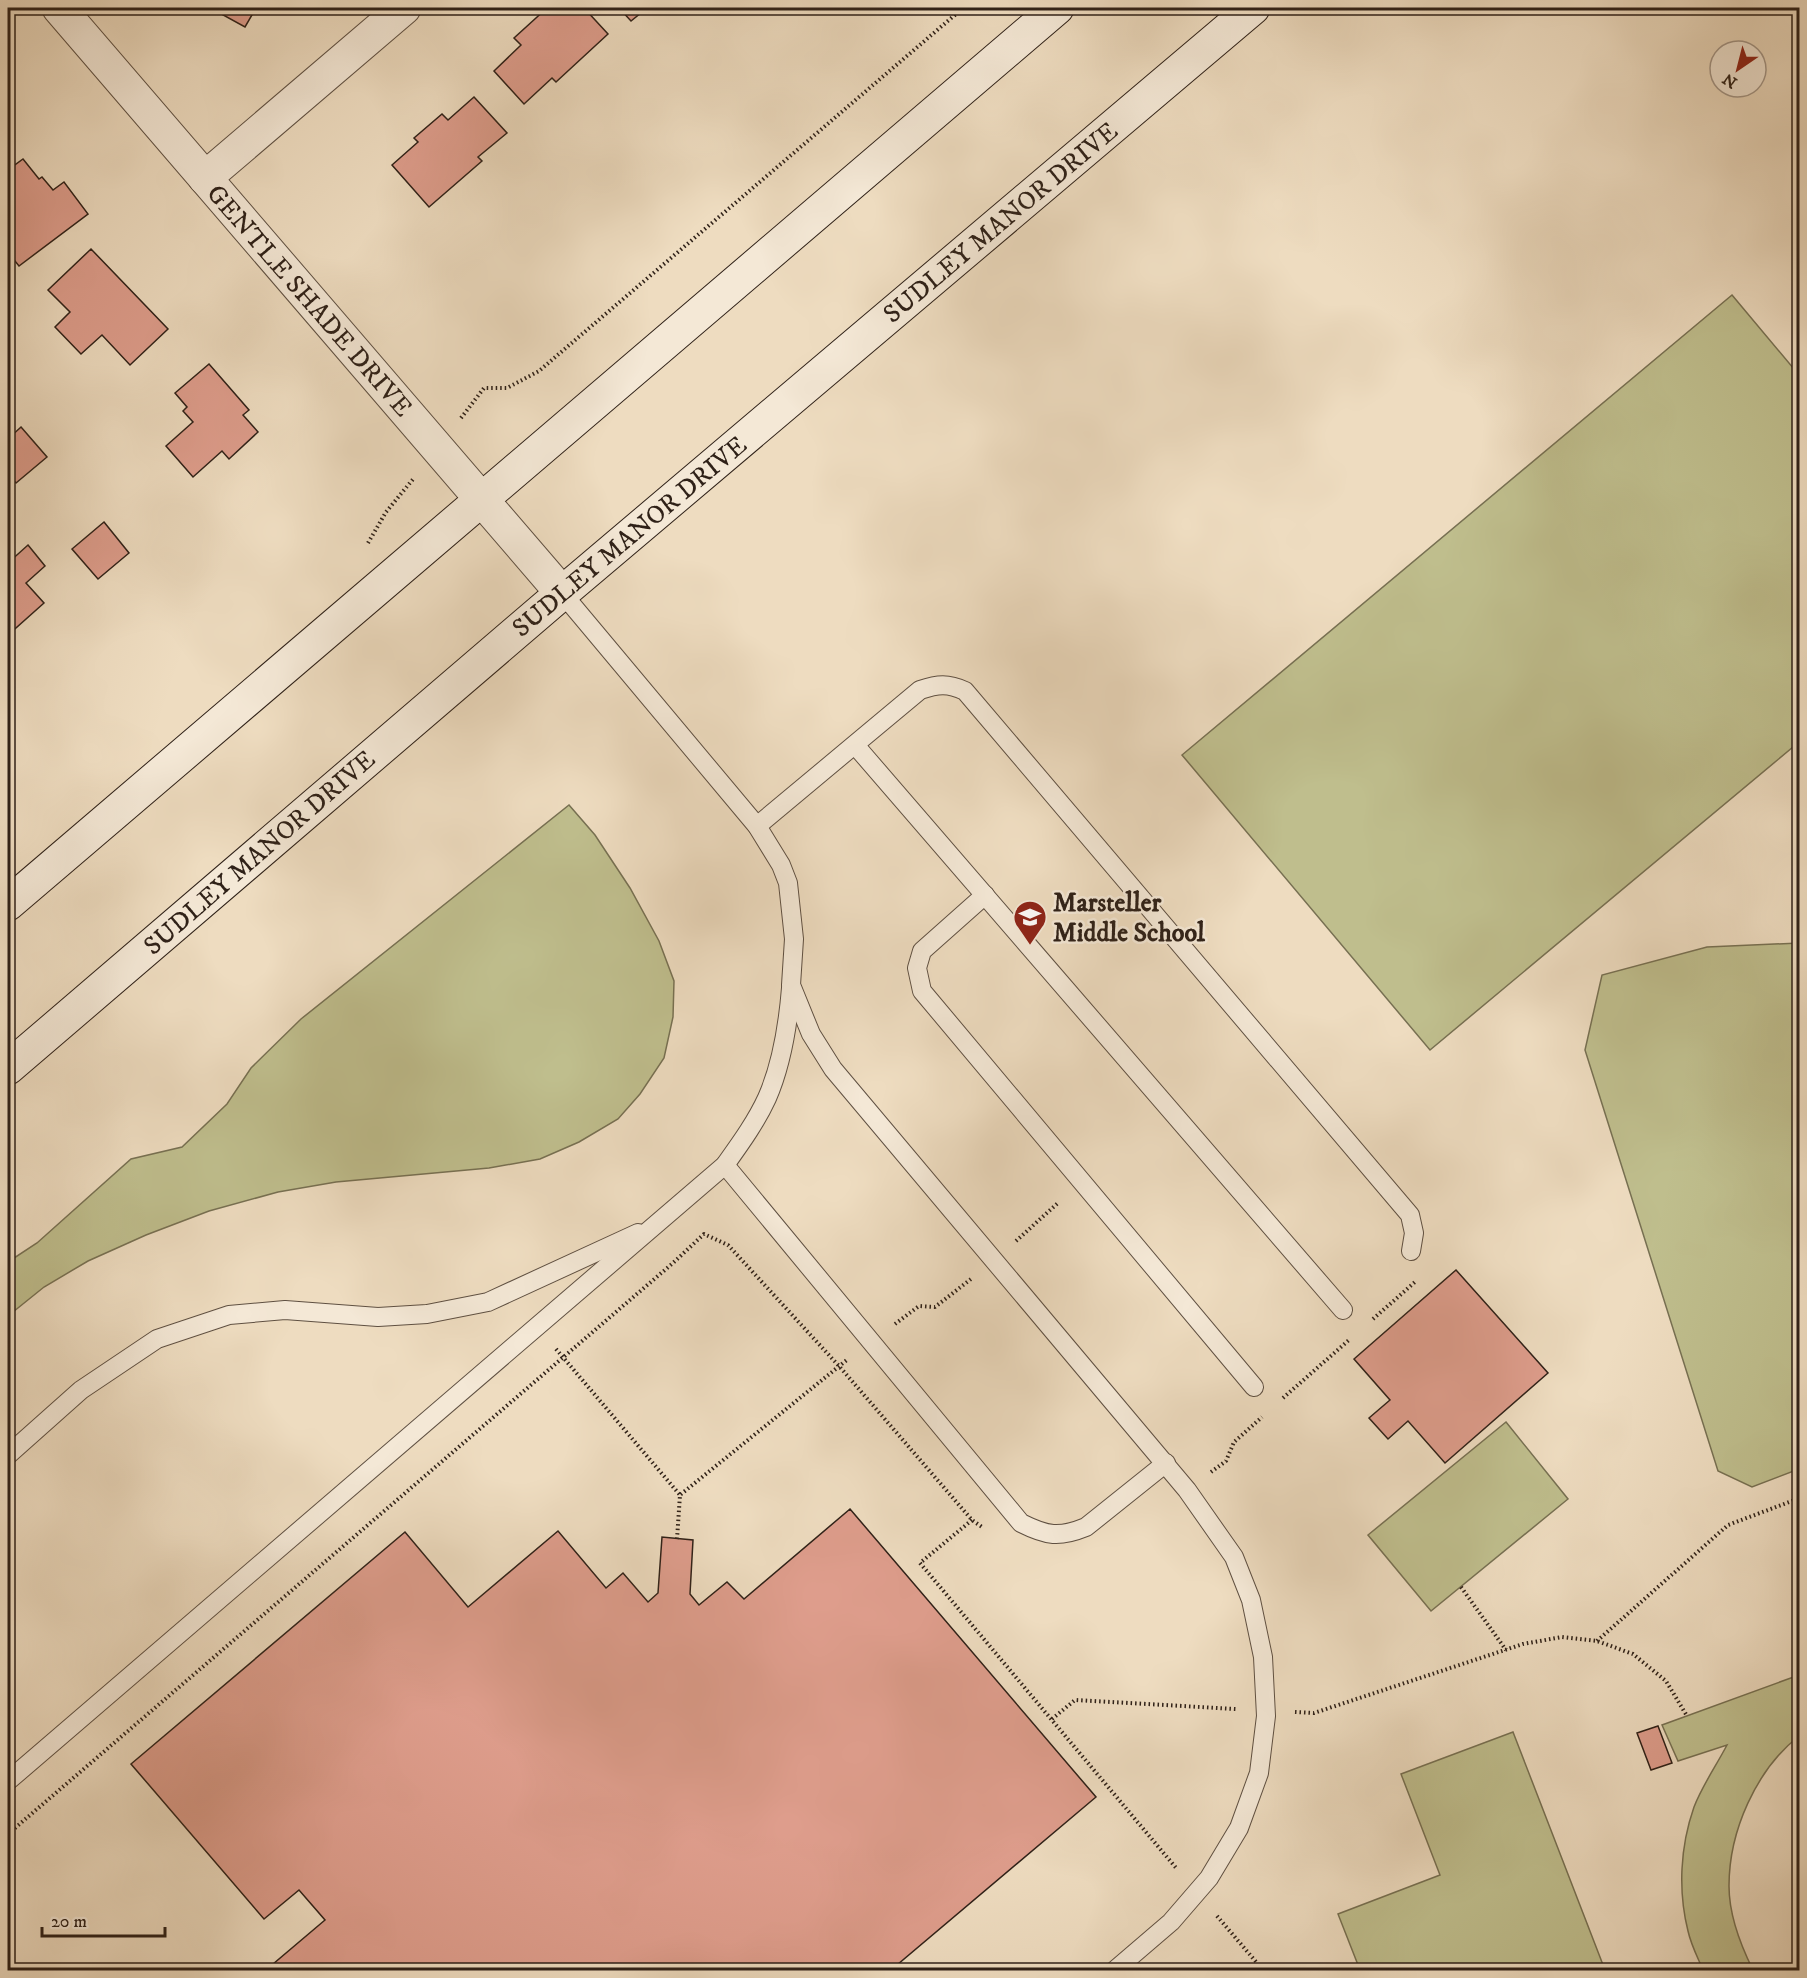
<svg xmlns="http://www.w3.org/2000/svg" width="1807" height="1978" viewBox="0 0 1807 1978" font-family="'IM FELL DW Pica',serif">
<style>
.green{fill:#bfbe8d;stroke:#777052;stroke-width:1.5}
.building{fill:#de9d8c;stroke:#2f2118;stroke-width:1.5}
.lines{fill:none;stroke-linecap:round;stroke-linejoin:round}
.service-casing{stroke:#5f5042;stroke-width:20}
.minor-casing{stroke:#5f5042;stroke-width:35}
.secondary-casing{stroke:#2f2118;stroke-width:35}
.path{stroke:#2f2118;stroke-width:4;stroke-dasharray:1.5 3;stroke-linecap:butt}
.service{stroke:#f4e8d6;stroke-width:18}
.minor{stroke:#f4e8d6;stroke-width:33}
.secondary{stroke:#f4e8d6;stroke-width:33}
.labels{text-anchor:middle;stroke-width:5;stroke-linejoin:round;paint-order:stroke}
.street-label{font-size:26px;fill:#2f2118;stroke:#f4e8d6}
.poi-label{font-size:26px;font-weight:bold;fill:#2f2118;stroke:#f4e8d6;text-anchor:start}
</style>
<rect width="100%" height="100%" fill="#eedcc0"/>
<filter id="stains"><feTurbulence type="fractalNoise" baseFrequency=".00333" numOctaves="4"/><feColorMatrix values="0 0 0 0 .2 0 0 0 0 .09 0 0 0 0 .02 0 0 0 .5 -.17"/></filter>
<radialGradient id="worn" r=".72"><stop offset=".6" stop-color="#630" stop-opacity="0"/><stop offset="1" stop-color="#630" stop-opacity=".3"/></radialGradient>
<g class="green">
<path d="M1732 295 1799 375V742L1430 1050 1182 755Z"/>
<path d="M569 805 595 835 630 888 659 941 674 981 673 1017 664 1058 640 1094 618 1119 579 1142 540 1159 489 1168 336 1182 278 1192 209 1211 146 1235 88 1261 44 1287 8 1316V1262L37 1243 131 1159 182 1147 227 1104 251 1068 301 1019Z"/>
<path d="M1799 943V1469L1752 1487 1718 1471 1585 1050 1602 975 1707 947Z"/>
<path d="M1506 1422 1568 1499 1431 1611 1368 1535Z"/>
<path d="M1799 1675V1736C1756 1770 1729 1831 1729 1886 1729 1916 1740 1944 1753 1970H1703C1698 1958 1691 1945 1688 1931 1678 1891 1680 1847 1694 1807 1702 1786 1716 1766 1727 1745L1678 1761 1662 1725Z"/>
<path d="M1513 1732 1605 1970H1360L1338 1914 1440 1875 1401 1774Z"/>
</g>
<g class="building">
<path d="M215 8H256L245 27 214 10Z"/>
<path d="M547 8H584L608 34 556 82 552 78 524 104 494 71 521 45 514 38Z"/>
<path d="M619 8H647L631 21Z"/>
<path d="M474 97 507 133 478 157 482 161 429 207 392 165 418 142 414 138 442 114 448 120Z"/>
<path d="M23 159 39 179 42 177 53 190 64 182 88 214 19 266 11 256 8 258V170Z"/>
<path d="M91 249 168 329 130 365 102 335 81 354 55 327 70 312 48 290Z"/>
<path d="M209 364 249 410 243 415 258 432 229 459 222 451 193 477 166 446 193 422 183 411 187 407 175 393Z"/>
<path d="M21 427 47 457 16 483 8 474V439Z"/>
<path d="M104 522 129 553 98 579 72 549Z"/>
<path d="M28 545 45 566 26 583 44 603 8 635V563Z"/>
<path d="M1456 1270 1548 1373 1445 1463 1408 1421 1388 1439 1369 1418 1390 1400 1354 1359Z"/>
<path d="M850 1509 1096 1797 891 1970H266L325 1920 299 1890 264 1919 131 1764 405 1532 468 1607 558 1531 606 1588 623 1573 648 1602 658 1593 662 1537 693 1540 690 1594 699 1605 727 1582 744 1599Z"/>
<path d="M1658 1726 1672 1763 1651 1770 1637 1733Z"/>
</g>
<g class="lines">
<g class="service-casing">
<g id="service">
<path d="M562 593 757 826 781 865 788 883 794 939 791 985 811 1034 833 1069 1187 1490 1234 1557 1251 1600 1263 1657 1266 1716 1259 1773 1239 1828 1209 1878 1171 1922 1115 1970"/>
<path d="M855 745 1343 1310"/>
<path d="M757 826 920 690C938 684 948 683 965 691L1410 1215 1414 1233 1411 1251"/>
<path d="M985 895 922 951 917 968 922 991 1254 1387"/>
<path d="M725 1165 1021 1523C1047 1536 1059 1538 1086 1527L1166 1463"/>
<path d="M8 1455 81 1390 157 1339 229 1315 285 1310 378 1317 427 1314 488 1302 638 1233"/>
<path d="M8 1781 725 1165C740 1144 756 1122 767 1098 782 1064 788 1025 791 988"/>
</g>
</g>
<g class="minor-casing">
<g id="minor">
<path d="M59 8 562 593"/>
<path d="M205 178 404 8"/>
</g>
</g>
<g class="secondary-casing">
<g id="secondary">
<path d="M8 904 1057 8"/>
<path d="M8 1068 562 593 1253 8"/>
</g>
</g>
<g class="path">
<path d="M461 418 484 388H507L539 371 963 8"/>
<path d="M368 543 386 512 414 478"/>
<path d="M1016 1241 1059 1202"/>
<path d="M1373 1319 1415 1282"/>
<path d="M895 1324 919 1306 935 1307 971 1279"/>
<path d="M556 1349 680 1495"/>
<path d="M1283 1398 1349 1340"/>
<path d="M1211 1472 1226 1461 1234 1442 1262 1417"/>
<path d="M972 1520 920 1563 1177 1869"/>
<path d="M677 1539 680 1495 848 1359"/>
<path d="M1461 1587 1506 1650"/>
<path d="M1597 1641 1728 1525 1800 1498"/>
<path d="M1295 1712 1314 1713 1523 1644 1562 1637 1597 1641 1633 1654 1666 1681 1687 1716"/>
<path d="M1052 1719 1075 1700 1236 1709"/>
<path d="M8 1834 673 1263 704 1234 728 1245 839 1366 972 1520 982 1527"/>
<path d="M1217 1916 1263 1970"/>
</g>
<use href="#service" class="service"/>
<use href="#minor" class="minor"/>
<use href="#secondary" class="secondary"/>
</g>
<defs>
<g id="school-pin" transform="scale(1.725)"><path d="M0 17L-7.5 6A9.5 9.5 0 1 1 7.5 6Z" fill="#8f2418" stroke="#f4e8d6"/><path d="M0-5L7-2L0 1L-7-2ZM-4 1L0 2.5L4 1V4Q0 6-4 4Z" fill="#fff"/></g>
</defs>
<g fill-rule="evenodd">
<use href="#school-pin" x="1030" y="917"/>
</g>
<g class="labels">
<g class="street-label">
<text transform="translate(1000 222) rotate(-40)" y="9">SUDLEY MANOR DRIVE</text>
<text transform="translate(310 300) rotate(49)" y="9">GENTLE SHADE DRIVE</text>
<text transform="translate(629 536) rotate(-40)" y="9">SUDLEY MANOR DRIVE</text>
<text transform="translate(259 852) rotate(-41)" y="9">SUDLEY MANOR DRIVE</text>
</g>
<g class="poi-label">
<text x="1053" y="911">Marsteller<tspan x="1053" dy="30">Middle School</tspan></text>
</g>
</g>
<rect width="1807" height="1978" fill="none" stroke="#eedcc0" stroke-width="30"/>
<rect x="9" y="9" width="1789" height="1960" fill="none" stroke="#2f2118" stroke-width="3"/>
<rect x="15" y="15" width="1777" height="1948" fill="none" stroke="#2f2118" stroke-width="1.5"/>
<g transform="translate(1738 69) rotate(215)"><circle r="28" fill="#f4e8d6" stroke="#a5988a" stroke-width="1.5"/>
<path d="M0-4.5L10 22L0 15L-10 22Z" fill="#8f2418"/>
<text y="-9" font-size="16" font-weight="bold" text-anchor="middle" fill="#2f2118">N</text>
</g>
<path d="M42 1927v9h123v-9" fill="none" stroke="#2f2118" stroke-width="3"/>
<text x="51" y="1927" font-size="18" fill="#2f2118" stroke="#f4e8d6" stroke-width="4.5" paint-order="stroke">20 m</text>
<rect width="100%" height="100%" filter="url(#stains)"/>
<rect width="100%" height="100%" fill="url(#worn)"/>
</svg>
